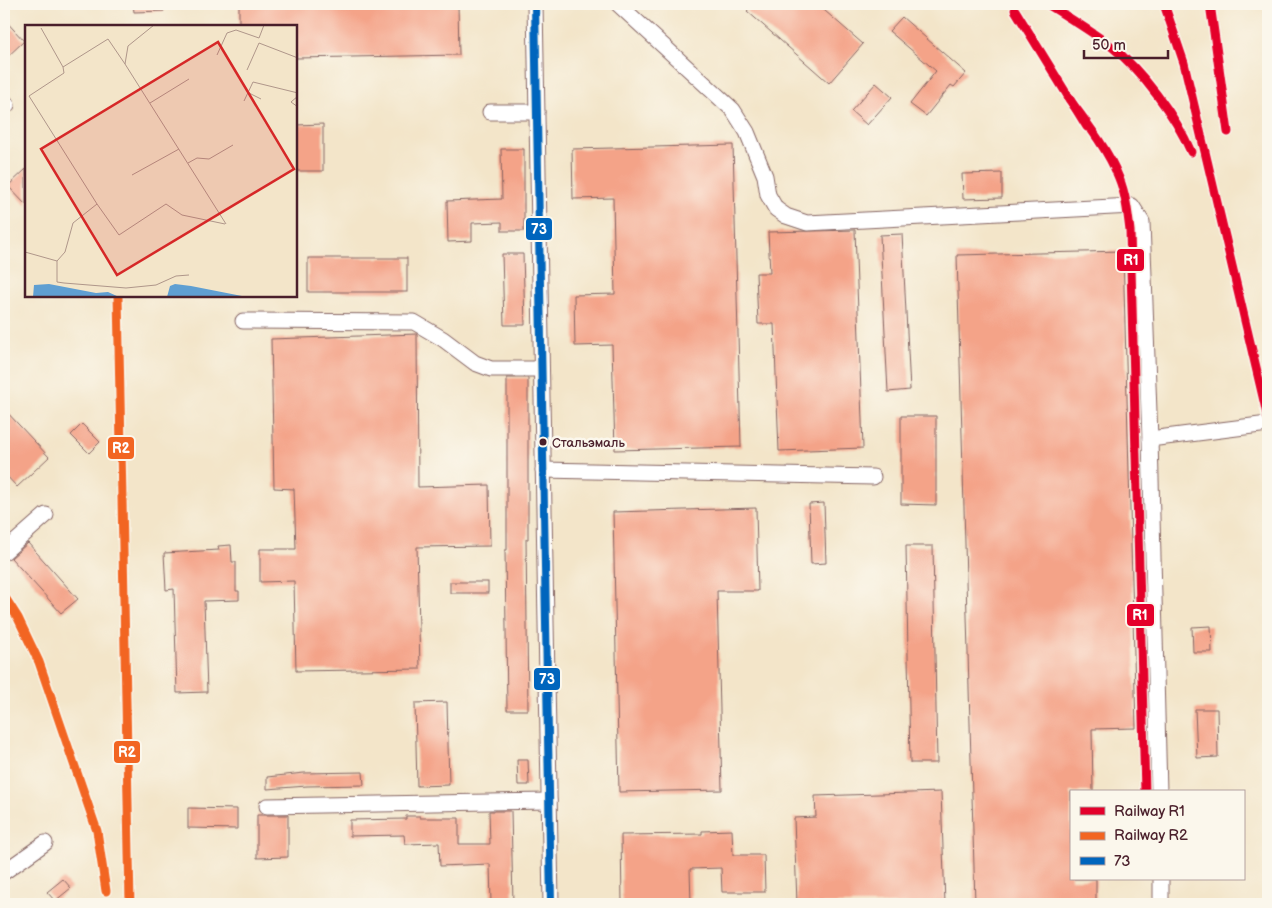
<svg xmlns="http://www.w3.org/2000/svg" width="1272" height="908" viewBox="0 0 1272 908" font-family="'Balsamiq Sans',sans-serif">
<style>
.building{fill:#f4a388}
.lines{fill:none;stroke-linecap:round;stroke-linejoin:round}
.minor-casing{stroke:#856462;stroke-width:17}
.minor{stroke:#fff;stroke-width:15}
.bus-1-casing{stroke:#fbf7ec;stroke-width:11}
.bus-1{stroke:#0065bd;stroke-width:8}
.rail-1-casing{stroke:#fbf7ec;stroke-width:12}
.rail-2-casing{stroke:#fbf7ec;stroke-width:12}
.rail-1{stroke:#e4002b;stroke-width:9}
.rail-2{stroke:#f26522;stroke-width:9}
.bus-dot{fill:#4a1f2b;stroke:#fbf7ec;stroke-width:2}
.labels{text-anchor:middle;stroke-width:5;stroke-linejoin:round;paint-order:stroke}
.bus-label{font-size:13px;fill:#4a1f2b;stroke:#fbf7ec;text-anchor:start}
.inset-road{fill:none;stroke:#af968a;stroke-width:1}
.view{fill:#d62828;fill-opacity:0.15;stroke:#d62828;stroke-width:2.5}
.inset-edge{fill:none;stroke:#4a1f2b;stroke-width:2.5}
.line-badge{stroke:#fbf7ec;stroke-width:2}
.badge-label{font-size:14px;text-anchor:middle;font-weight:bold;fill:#fff}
</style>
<rect width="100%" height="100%" fill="#fbf7ec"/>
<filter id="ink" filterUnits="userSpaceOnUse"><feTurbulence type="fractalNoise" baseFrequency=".02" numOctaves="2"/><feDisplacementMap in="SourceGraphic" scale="10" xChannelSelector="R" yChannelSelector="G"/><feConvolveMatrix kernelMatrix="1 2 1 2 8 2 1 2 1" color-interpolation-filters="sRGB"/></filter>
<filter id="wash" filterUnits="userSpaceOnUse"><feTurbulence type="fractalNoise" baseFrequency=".0096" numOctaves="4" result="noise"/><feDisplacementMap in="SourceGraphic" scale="20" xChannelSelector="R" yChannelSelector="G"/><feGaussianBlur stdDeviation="1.12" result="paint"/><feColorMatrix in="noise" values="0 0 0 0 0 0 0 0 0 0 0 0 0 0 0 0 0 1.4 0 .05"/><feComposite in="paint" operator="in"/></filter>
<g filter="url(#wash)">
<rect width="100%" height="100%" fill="#f3e5c9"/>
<g id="blocks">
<g class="building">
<path d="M133 4H164V11L134 12Z"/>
<path d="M239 4H458L459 55 296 58V26H239Z"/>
<path d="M754 4H817L863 44 829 83 747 11Z"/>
<path d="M902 17 966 73 954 87 951 85 926 116 910 104 936 71 889 31Z"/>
<path d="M4 19 24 41 4 60Z"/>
<path d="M876 83 892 97 867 125 851 111Z"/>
<path d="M323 124V171H296V125Z"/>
<path d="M733 145 741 447 615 450 612 345 575 346 574 295 615 294 613 198 573 199 572 149Z"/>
<path d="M501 149H524V231H502V222L472 223V241L448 242 447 201 502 199Z"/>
<path d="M26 169V205L8 186Z"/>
<path d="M1002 173V198L963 199 962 174Z"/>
<path d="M855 230 863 448 779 451 774 324H758L756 273H770L768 232Z"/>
<path d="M902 234 910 390 888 392 880 235Z"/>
<path d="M1123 251 1136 728 1092 729 1093 792H1071V879H1096V904H975L957 255Z"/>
<path d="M502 254H523L525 325H504Z"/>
<rect x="308" y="258" width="99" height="34"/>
<path d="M417 334 418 487 489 485 490 546 417 547 420 669 296 671 294 581 260 582V549H296L294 489 274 488 271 339Z"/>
<path d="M507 378H528V539H526L528 710H507L505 550H507Z"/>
<path d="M4 409 49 457 17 487 4 473Z"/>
<path d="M901 416H936V505L901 504Z"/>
<path d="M82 424 100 442 89 453 71 435Z"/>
<path d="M824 503 826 563 811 564 809 504Z"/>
<path d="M756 508 758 591H717L722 790 619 792 613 512Z"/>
<path d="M28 543 78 599 61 613 11 558Z"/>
<path d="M231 545 232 562H236V591H239V600L204 601 207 692 177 693 174 589 166 590 164 553 219 550 218 546Z"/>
<path d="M906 546H933L937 763H910Z"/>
<rect x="450" y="582" width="38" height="11"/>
<path d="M1211 626 1212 652H1193L1192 627Z"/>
<path d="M447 702 449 785 417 786 415 703Z"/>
<path d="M1195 709H1217L1218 757 1197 758Z"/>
<path d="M517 760H528L529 785H518Z"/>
<path d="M363 772 364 785 307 786 267 789V777L304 773Z"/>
<path d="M941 792 945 904H797L794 818 816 817 815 796Z"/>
<path d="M188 808 237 809V829L188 828Z"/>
<path d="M489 811H511L513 904H491L490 864 440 866 439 843 405 844 404 835 350 836V820L406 819V816H420V818H459V844H490Z"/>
<path d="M257 815H288V857L257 858Z"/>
<path d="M732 830 733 855H764L765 892H722L721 868 690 869 691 904H622L621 835 702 834V831Z"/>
<path d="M63 879 71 888 55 901 47 892Z"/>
</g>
</g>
</g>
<g filter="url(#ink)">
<use href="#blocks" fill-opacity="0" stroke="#856462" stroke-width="1"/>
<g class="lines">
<g class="minor-casing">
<g id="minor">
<path d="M535 4 551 904"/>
<path d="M618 4 733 110 747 132 765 176 768 195 776 209 786 216 807 223 1132 206 1142 222 1150 439"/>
<path d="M4 101 7 105"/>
<path d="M490 112H537"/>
<path d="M243 321 414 322 443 339 475 363 491 369H541"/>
<path d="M543 470 873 477"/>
<path d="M4 552 46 515"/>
<path d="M1159 792 1150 439 1268 424"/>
<path d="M267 806 549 801"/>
<path d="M4 872 45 843"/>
<path d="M1161 879V904"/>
</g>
</g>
<use href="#minor" class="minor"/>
<g class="bus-1-casing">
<path id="bus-1" d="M535 4 551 904"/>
</g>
<use href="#bus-1" class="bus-1"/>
<g class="rail-1-casing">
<g id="rail-1">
<path d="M1047 4C1068 17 1091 31 1111 46 1141 70 1176 116 1191 152"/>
<path d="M1164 4 1184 63 1268 418"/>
<path d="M1210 4 1228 132"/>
<path d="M1015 10 1087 127"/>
<path d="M1069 99C1087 123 1108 150 1119 178 1126 195 1128 214 1130 231L1145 792"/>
</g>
</g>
<g class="rail-2-casing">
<g id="rail-2">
<path d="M118 296 130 904"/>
<path d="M4 596 18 618 39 662 97 831 106 891"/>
</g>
</g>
<use href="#rail-1" class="rail-1"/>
<use href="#rail-2" class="rail-2"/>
</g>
</g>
<circle class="bus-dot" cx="543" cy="442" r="4.5"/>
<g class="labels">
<g class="bus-label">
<text x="552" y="447">Стальэмаль</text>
</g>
</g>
<g transform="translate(25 25)">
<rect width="272" height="272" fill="#f3e5c9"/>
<path d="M24 259 71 268 83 267 94 272H8L9 260ZM150 259 166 261 222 272H142L145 261Z" fill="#5f9fd2"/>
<path class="inset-road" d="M129 0 103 21 100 39 201 199M16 3 38 42M234 18 273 33M192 30 202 8 211 5 234 13 239 0M222 45 234 18M222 67 236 74M273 71 266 77 273 82M219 76 228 57 273 68M125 78 164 54M163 138 172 133 184 134 208 120M107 150 154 124M72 179 94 210 141 179 157 190 200 199M0 227 32 236V257L39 258 101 263 131 260 151 251 164 250M32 236 40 227 48 198 72 179 4 71 39 48 38 42 83 14 100 39"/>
<path class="view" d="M193 17 269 144 92 250 16 124Z"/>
<rect width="272" height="272" class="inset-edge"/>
</g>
<g class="line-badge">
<rect x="525" y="217" width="28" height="24" rx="5" fill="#0065bd"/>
<rect x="1116" y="248" width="29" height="24" rx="5" fill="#e4002b"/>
<rect x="107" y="436" width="28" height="24" rx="5" fill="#f26522"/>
<rect x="1126" y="603" width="29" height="24" rx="5" fill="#e4002b"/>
<rect x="533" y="667" width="28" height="24" rx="5" fill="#0065bd"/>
<rect x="113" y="740" width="28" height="24" rx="5" fill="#f26522"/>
</g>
<g class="badge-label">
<text x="539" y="234">73</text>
<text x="1131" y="265">R1</text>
<text x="121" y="453">R2</text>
<text x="1140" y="620">R1</text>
<text x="547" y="684">73</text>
<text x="127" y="757">R2</text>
</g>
<rect width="1272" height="908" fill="none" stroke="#fbf7ec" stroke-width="20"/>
<rect x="1070" y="790" width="175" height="90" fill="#fbf7ec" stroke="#b4a19f"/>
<rect x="1080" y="807" width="25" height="8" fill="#e4002b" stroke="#b4a19f"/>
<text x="1114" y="816" font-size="15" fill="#4a1f2b">Railway R1</text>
<rect x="1080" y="832" width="25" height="8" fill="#f26522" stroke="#b4a19f"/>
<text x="1114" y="840" font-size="15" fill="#4a1f2b">Railway R2</text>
<rect x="1080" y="857" width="25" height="8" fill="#0065bd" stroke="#b4a19f"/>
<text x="1114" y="866" font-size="15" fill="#4a1f2b">73</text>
<path d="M1084 50v8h84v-8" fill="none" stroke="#4a1f2b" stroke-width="2.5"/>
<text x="1092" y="50" font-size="15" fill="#4a1f2b" stroke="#fbf7ec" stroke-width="4" paint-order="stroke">50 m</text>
</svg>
